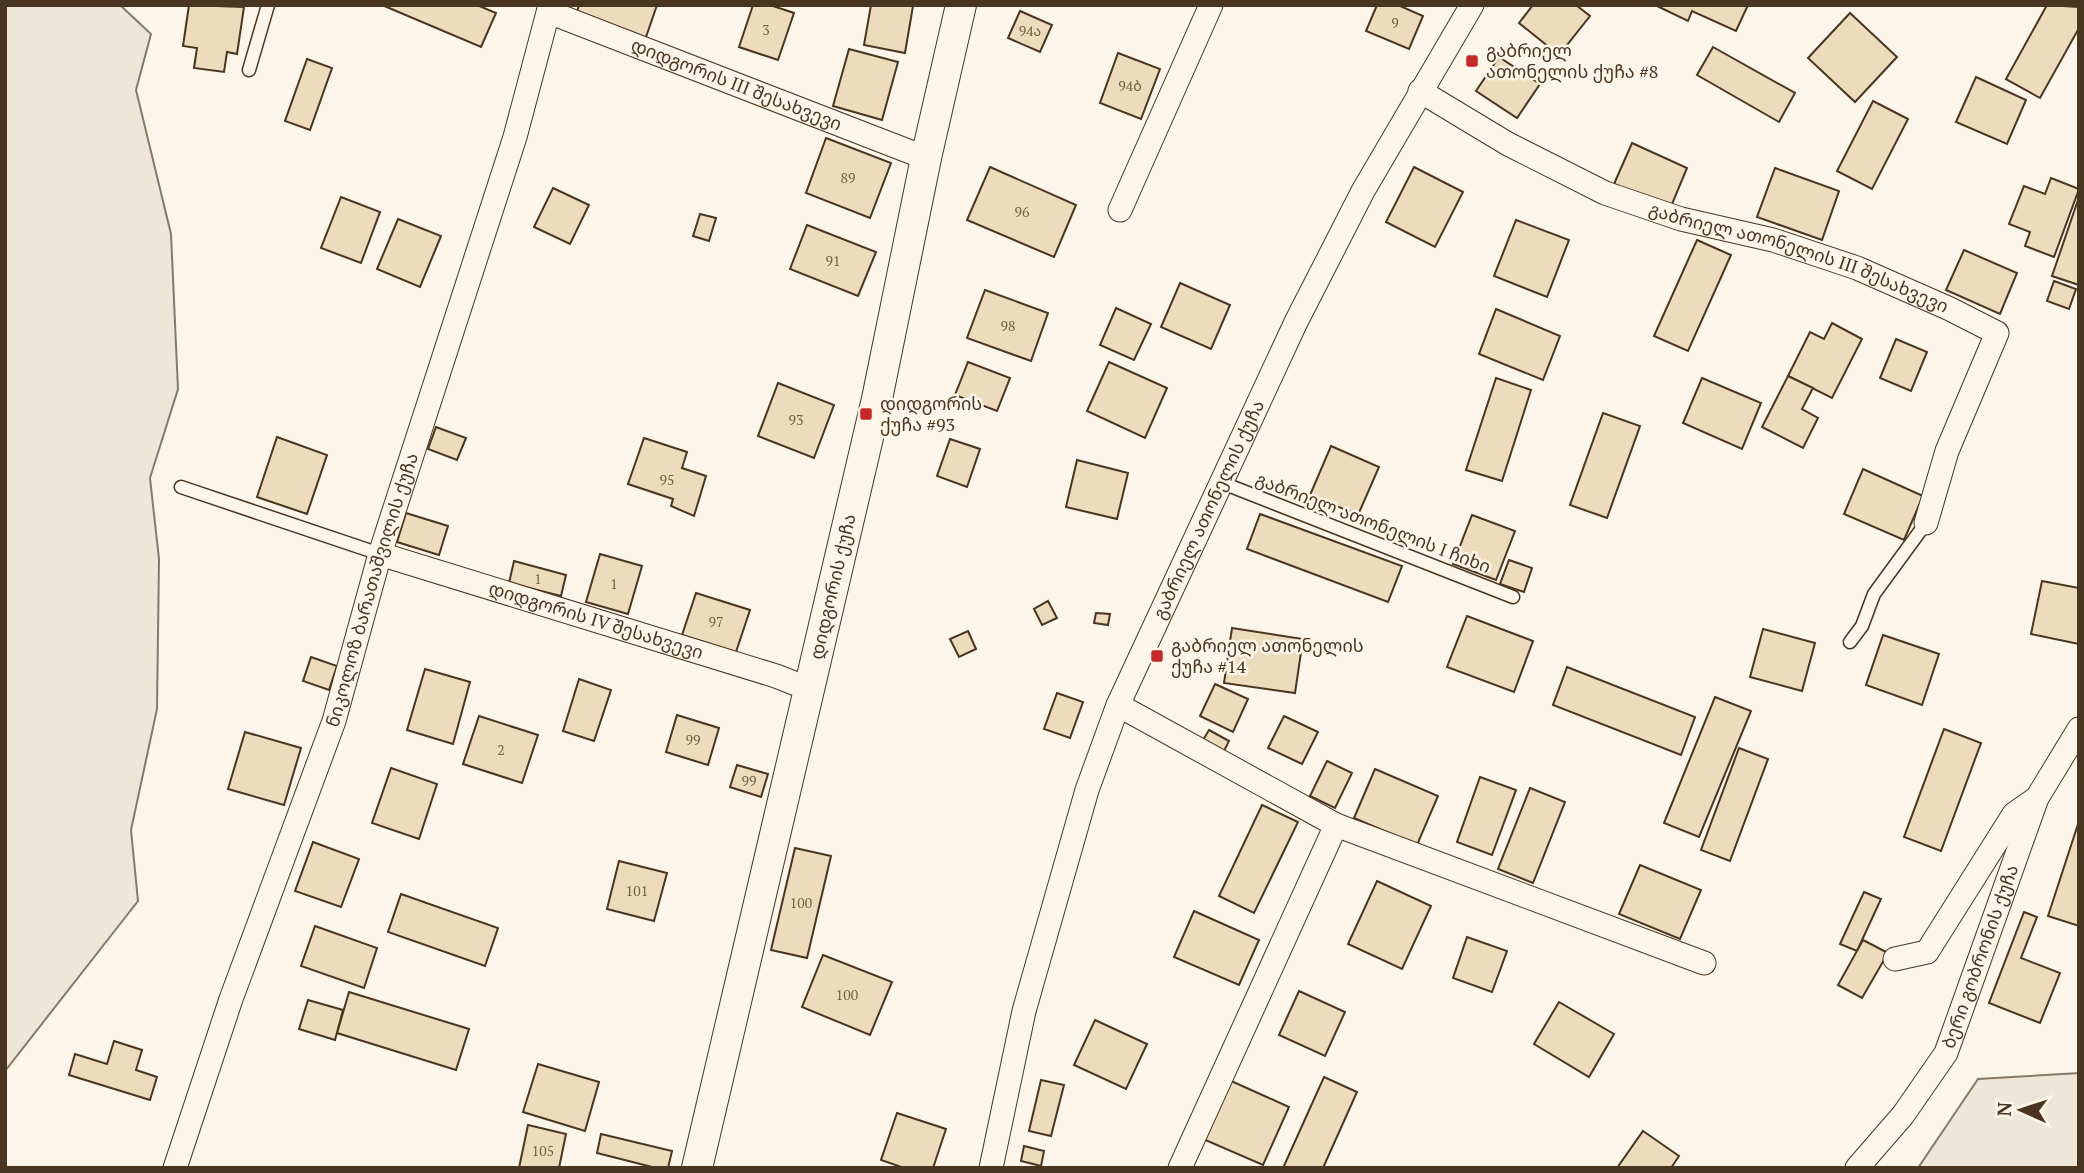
<svg xmlns="http://www.w3.org/2000/svg" width="2084" height="1173" viewBox="0 0 2084 1173" font-family="'PT Serif','Noto Sans Georgian',serif">
<style>
.green{fill:#ede6d9;stroke:#887966;stroke-width:2}
.building{fill:#ecdcbc;stroke:#4a3520;stroke-width:2}
.lines{fill:none;stroke-linecap:round;stroke-linejoin:round}
.service-casing{stroke:#4a3520;stroke-width:15}
.minor-casing{stroke:#4a3520;stroke-width:25}
.tertiary-casing{stroke:#4a3520;stroke-width:32}
.service{stroke:#fbf6e9;stroke-width:12}
.minor{stroke:#fbf6e9;stroke-width:23}
.tertiary{stroke:#fbf6e9;stroke-width:30}
.poi-dot{fill:#c62828;stroke:#fbf6e9;stroke-width:2.5}
.labels{text-anchor:middle;stroke-width:5;stroke-linejoin:round;paint-order:stroke}
.number-label{font-size:14px;fill:#725f47}
.poi-label{font-size:18px;fill:#4a3520;stroke:#fbf6e9;text-anchor:start}
.street-label{font-size:18px;fill:#4a3520;stroke:#fbf6e9}
</style>
<rect width="100%" height="100%" fill="#fbf6e9"/>
<g class="green">
<path d="M5 5H120L151 34 136 90 171 234 178 389 150 478 159 559 157 709 131 830 138 901 5 1071Z"/>
<path d="M2079 1073V1168H1918L1978 1079Z"/>
</g>
<g class="building">
<path d="M189 5 244 7 237 54 227 52 224 72 194 68 197 48 183 46Z"/>
<path d="M382 5H477L496 13 481 47Z"/>
<path d="M579 5H657L645 40 576 15Z"/>
<path d="M753 5H770L794 13 778 60 739 47Z"/>
<path d="M871 5 913 6 905 53 864 45Z"/>
<path d="M1377 5H1398L1423 16 1409 49 1366 31Z"/>
<path d="M1533 5H1576L1590 16 1559 55 1519 23Z"/>
<path d="M1655 5H1748L1736 31 1692 11 1688 21Z"/>
<path d="M2047 5 2079 7V28L2040 98 2006 79Z"/>
<path d="M1020 11 1052 25 1040 52 1008 38Z"/>
<path d="M1850 13 1897 57 1855 102 1808 58Z"/>
<path d="M1713 47 1795 93 1779 122 1697 75Z"/>
<path d="M849 49 898 62 882 120 833 106Z"/>
<path d="M1118 53 1160 69 1141 119 1100 103Z"/>
<path d="M1499 57 1540 84 1517 118 1476 91Z"/>
<path d="M307 59 332 68 310 130 285 121Z"/>
<path d="M1976 77 2026 100 2007 144 1956 122Z"/>
<path d="M1873 101 1908 119 1872 189 1837 171Z"/>
<path d="M826 138 891 163 870 218 806 193Z"/>
<path d="M1632 143 1687 168 1670 209 1614 184Z"/>
<path d="M990 167 1076 205 1054 257 967 220Z"/>
<path d="M1414 167 1463 192 1435 247 1386 222Z"/>
<path d="M1775 168 1839 191 1822 240 1757 217Z"/>
<path d="M2051 178 2079 189 2054 257 2025 246 2030 232 2009 224 2024 186 2045 194Z"/>
<path d="M553 188 589 205 570 244 534 227Z"/>
<path d="M341 197 380 212 361 263 321 248Z"/>
<path d="M2079 197V285L2052 276Z"/>
<path d="M700 214 716 218 709 241 693 236Z"/>
<path d="M398 219 441 236 420 287 377 269Z"/>
<path d="M1516 220 1569 240 1547 297 1494 276Z"/>
<path d="M807 225 876 252 858 296 790 269Z"/>
<path d="M1697 240 1731 255 1688 351 1654 336Z"/>
<path d="M1964 250 2017 273 2000 314 1946 290Z"/>
<path d="M2054 281 2076 289 2069 309 2047 301Z"/>
<path d="M1180 283 1230 305 1211 349 1161 327Z"/>
<path d="M985 290 1048 313 1031 361 967 338Z"/>
<path d="M1116 308 1151 324 1134 360 1100 345Z"/>
<path d="M1496 309 1560 336 1543 380 1479 354Z"/>
<path d="M1832 323 1862 339 1832 398 1788 376 1810 332 1824 339Z"/>
<path d="M1896 339 1927 352 1911 391 1880 378Z"/>
<path d="M968 362 1010 378 997 411 955 395Z"/>
<path d="M1109 362 1167 388 1145 438 1087 411Z"/>
<path d="M1788 376 1813 388 1802 409 1818 418 1803 448 1762 427Z"/>
<path d="M1496 378 1531 390 1502 481 1466 470Z"/>
<path d="M1702 378 1761 403 1742 449 1683 423Z"/>
<path d="M778 383 834 405 814 458 758 436Z"/>
<path d="M1603 413 1640 426 1607 518 1570 505Z"/>
<path d="M436 427 466 438 457 460 428 449Z"/>
<path d="M277 437 327 455 307 514 257 497Z"/>
<path d="M644 438 687 452 682 468 706 476 694 516 671 506 673 499 628 484Z"/>
<path d="M950 439 980 449 967 487 937 476Z"/>
<path d="M1331 446 1379 467 1358 515 1310 495Z"/>
<path d="M1077 460 1128 473 1117 519 1066 507Z"/>
<path d="M1863 469 1923 496 1904 540 1844 514Z"/>
<path d="M406 513 448 526 439 555 397 542Z"/>
<path d="M1260 514 1402 566 1388 602 1247 549Z"/>
<path d="M1472 515 1515 531 1496 580 1453 564Z"/>
<path d="M600 554 642 566 628 614 586 602Z"/>
<path d="M1509 560 1532 568 1524 592 1500 584Z"/>
<path d="M514 561 566 575 561 596 509 583Z"/>
<path d="M2042 581 2079 588V644L2031 634Z"/>
<path d="M696 593 750 610 736 652 682 635Z"/>
<path d="M1048 601 1057 618 1042 625 1034 609Z"/>
<path d="M1096 613 1110 614 1108 625 1094 623Z"/>
<path d="M1467 616 1533 641 1514 692 1447 667Z"/>
<path d="M1232 628 1303 639 1295 693 1224 683Z"/>
<path d="M1763 629 1815 643 1802 691 1750 677Z"/>
<path d="M968 631 976 649 959 657 950 639Z"/>
<path d="M1883 635 1939 654 1922 705 1866 685Z"/>
<path d="M311 657 337 666 329 690 303 681Z"/>
<path d="M1567 667 1695 717 1681 755 1553 705Z"/>
<path d="M425 669 470 682 453 744 407 730Z"/>
<path d="M579 679 611 690 594 741 563 731Z"/>
<path d="M1215 684 1248 699 1233 732 1200 716Z"/>
<path d="M1057 693 1083 702 1070 738 1044 729Z"/>
<path d="M1715 697 1751 711 1699 837 1664 823Z"/>
<path d="M677 715 719 728 708 765 666 752Z"/>
<path d="M479 716 538 735 522 783 463 764Z"/>
<path d="M1284 716 1318 732 1302 764 1268 748Z"/>
<path d="M1944 729 1981 743 1941 851 1904 837Z"/>
<path d="M1209 730 1229 741 1224 751 1203 740Z"/>
<path d="M245 732 301 748 284 805 228 789Z"/>
<path d="M1739 748 1768 759 1730 861 1701 850Z"/>
<path d="M1327 761 1352 773 1335 808 1310 796Z"/>
<path d="M737 765 768 774 761 797 730 787Z"/>
<path d="M391 768 437 784 419 839 372 823Z"/>
<path d="M1375 769 1438 796 1417 845 1354 818Z"/>
<path d="M1480 777 1516 790 1492 855 1457 842Z"/>
<path d="M1530 788 1565 802 1533 883 1498 869Z"/>
<path d="M1262 805 1298 822 1254 913 1219 896Z"/>
<path d="M2079 821V926L2048 916Z"/>
<path d="M313 842 359 859 341 907 295 891Z"/>
<path d="M795 848 831 856 807 958 771 950Z"/>
<path d="M619 861 667 873 654 921 607 909Z"/>
<path d="M1640 865 1701 890 1680 939 1619 914Z"/>
<path d="M1377 881 1431 906 1402 969 1348 944Z"/>
<path d="M1864 892 1881 899 1857 951 1840 944Z"/>
<path d="M401 894 498 928 485 966 388 932Z"/>
<path d="M1194 911 1259 940 1239 985 1174 957Z"/>
<path d="M2024 912 2037 917 2021 958 2060 973 2040 1023 1989 1003Z"/>
<path d="M315 926 377 948 364 988 301 966Z"/>
<path d="M1467 937 1507 951 1492 992 1453 978Z"/>
<path d="M1863 940 1888 953 1862 998 1838 985Z"/>
<path d="M823 955 892 982 870 1035 802 1007Z"/>
<path d="M1299 991 1345 1012 1325 1056 1279 1035Z"/>
<path d="M349 992 469 1029 456 1070 337 1033Z"/>
<path d="M308 1000 343 1010 335 1040 299 1029Z"/>
<path d="M1559 1002 1614 1034 1589 1077 1534 1044Z"/>
<path d="M1095 1020 1147 1044 1126 1089 1074 1065Z"/>
<path d="M114 1041 142 1050 136 1070 157 1077 150 1100 69 1075 75 1054 107 1064Z"/>
<path d="M538 1064 599 1082 585 1131 523 1112Z"/>
<path d="M1324 1077 1357 1092 1323 1168H1283Z"/>
<path d="M1041 1080 1064 1085 1051 1136 1029 1131Z"/>
<path d="M1229 1080 1289 1107 1263 1165 1203 1139Z"/>
<path d="M897 1113 946 1129 933 1168H904L881 1160Z"/>
<path d="M528 1125 566 1134 559 1168H519Z"/>
<path d="M1643 1131 1679 1156 1671 1168H1617Z"/>
<path d="M601 1134 672 1151 668 1168H656L597 1153Z"/>
<path d="M1024 1146 1044 1151 1041 1166 1021 1161Z"/>
</g>
<g class="lines">
<g class="service-casing">
<g id="service">
<path d="M249 70 268 5"/>
<path d="M1220 482 1513 597"/>
<path d="M181 487 380 554"/>
<path d="M1850 642 1862 626 1874 594 1926 523"/>
</g>
</g>
<g class="minor-casing">
<g id="minor">
<path id="s1" d="M549 12 926 158"/>
<path id="s2" d="M1420 91 1508 144 1605 193 1681 219 1773 240 1857 268 1950 309 1997 333 1947 451 1926 523"/>
<path d="M1120 210 1211 5"/>
<path id="s3" d="M380 554 776 676 809 689"/>
<path d="M1118 705 1336 825 1704 963"/>
<path d="M1895 959 1927 952 2014 814 2037 798"/>
<path id="s4" d="M175 1168 231 999 334 721 380 554 515 137 550 5"/>
<path id="s5" d="M991 1168 1024 1011 1087 790 1118 705 1296 322 1363 191 1472 5"/>
<path d="M1180 1168 1336 825"/>
<path id="s6" d="M1857 1168 1903 1115 1946 1053 2037 798 2079 729"/>
</g>
</g>
<g class="tertiary-casing">
<g id="tertiary">
<path id="s7" d="M697 1168 877 399 926 158 961 5"/>
</g>
</g>
<use href="#service" class="service"/>
<use href="#minor" class="minor"/>
<use href="#tertiary" class="tertiary"/>
</g>
<g class="poi-dot">
<rect x="1465" y="54" width="14" height="14" rx="3.5"/>
<rect x="859" y="407" width="14" height="14" rx="3.5"/>
<rect x="1150" y="649" width="14" height="14" rx="3.5"/>
</g>
<g class="labels">
<g class="number-label">
<text x="1395" y="28">9</text>
<text x="766" y="35">3</text>
<text x="1030" y="36">94ა</text>
<text x="1130" y="91">94ბ</text>
<text x="848" y="183">89</text>
<text x="1022" y="217">96</text>
<text x="833" y="266">91</text>
<text x="1008" y="331">98</text>
<text x="796" y="425">93</text>
<text x="667" y="485">95</text>
<text x="538" y="584">1</text>
<text x="614" y="589">1</text>
<text x="716" y="627">97</text>
<text x="693" y="745">99</text>
<text x="501" y="755">2</text>
<text x="749" y="786">99</text>
<text x="637" y="896">101</text>
<text x="801" y="908">100</text>
<text x="847" y="1000">100</text>
<text x="543" y="1156">105</text>
</g>
<g class="poi-label">
<text x="1486" y="57">გაბრიელ<tspan x="1486" dy="21">ათონელის ქუჩა #8</tspan></text>
<text x="880" y="410">დიდგორის<tspan x="880" dy="21">ქუჩა #93</tspan></text>
<text x="1171" y="652">გაბრიელ ათონელის<tspan x="1171" dy="21">ქუჩა #14</tspan></text>
</g>
<g class="street-label">
<text dy="6" stroke="none"><textPath href="#s1" startOffset="201">დიდგორის III შესახვევი</textPath></text>
<text dy="6" stroke="none"><textPath href="#s2" startOffset="416">გაბრიელ ათონელის III შესახვევი</textPath></text>
<text dy="6" stroke="none"><textPath href="#s5" startOffset="696">გაბრიელ ათონელის ქუჩა</textPath></text>
<text transform="translate(1373 523) rotate(21)" y="6">გაბრიელ ათონელის I ჩიხი</text>
<text dy="6" stroke="none"><textPath href="#s7" startOffset="597">დიდგორის ქუჩა</textPath></text>
<text dy="6" stroke="none"><textPath href="#s4" startOffset="611">ნიკოლოზ ბარათაშვილის ქუჩა</textPath></text>
<text dy="6" stroke="none"><textPath href="#s3" startOffset="226">დიდგორის IV შესახვევი</textPath></text>
<text dy="6" stroke="none"><textPath href="#s6" startOffset="248">ბერი გობრონის ქუჩა</textPath></text>
</g>
</g>
<rect width="2084" height="1173" fill="none" stroke="#4a3520" stroke-width="14"/>
<g transform="translate(2021 1110) rotate(273)" stroke="#fbf6e9" stroke-width="5" paint-order="stroke">
<path d="M0-5L12 26L0 18L-12 26Z" fill="#4a3520"/>
<text y="-10" font-size="19" font-weight="bold" text-anchor="middle" fill="#4a3520">N</text>
</g>
</svg>
